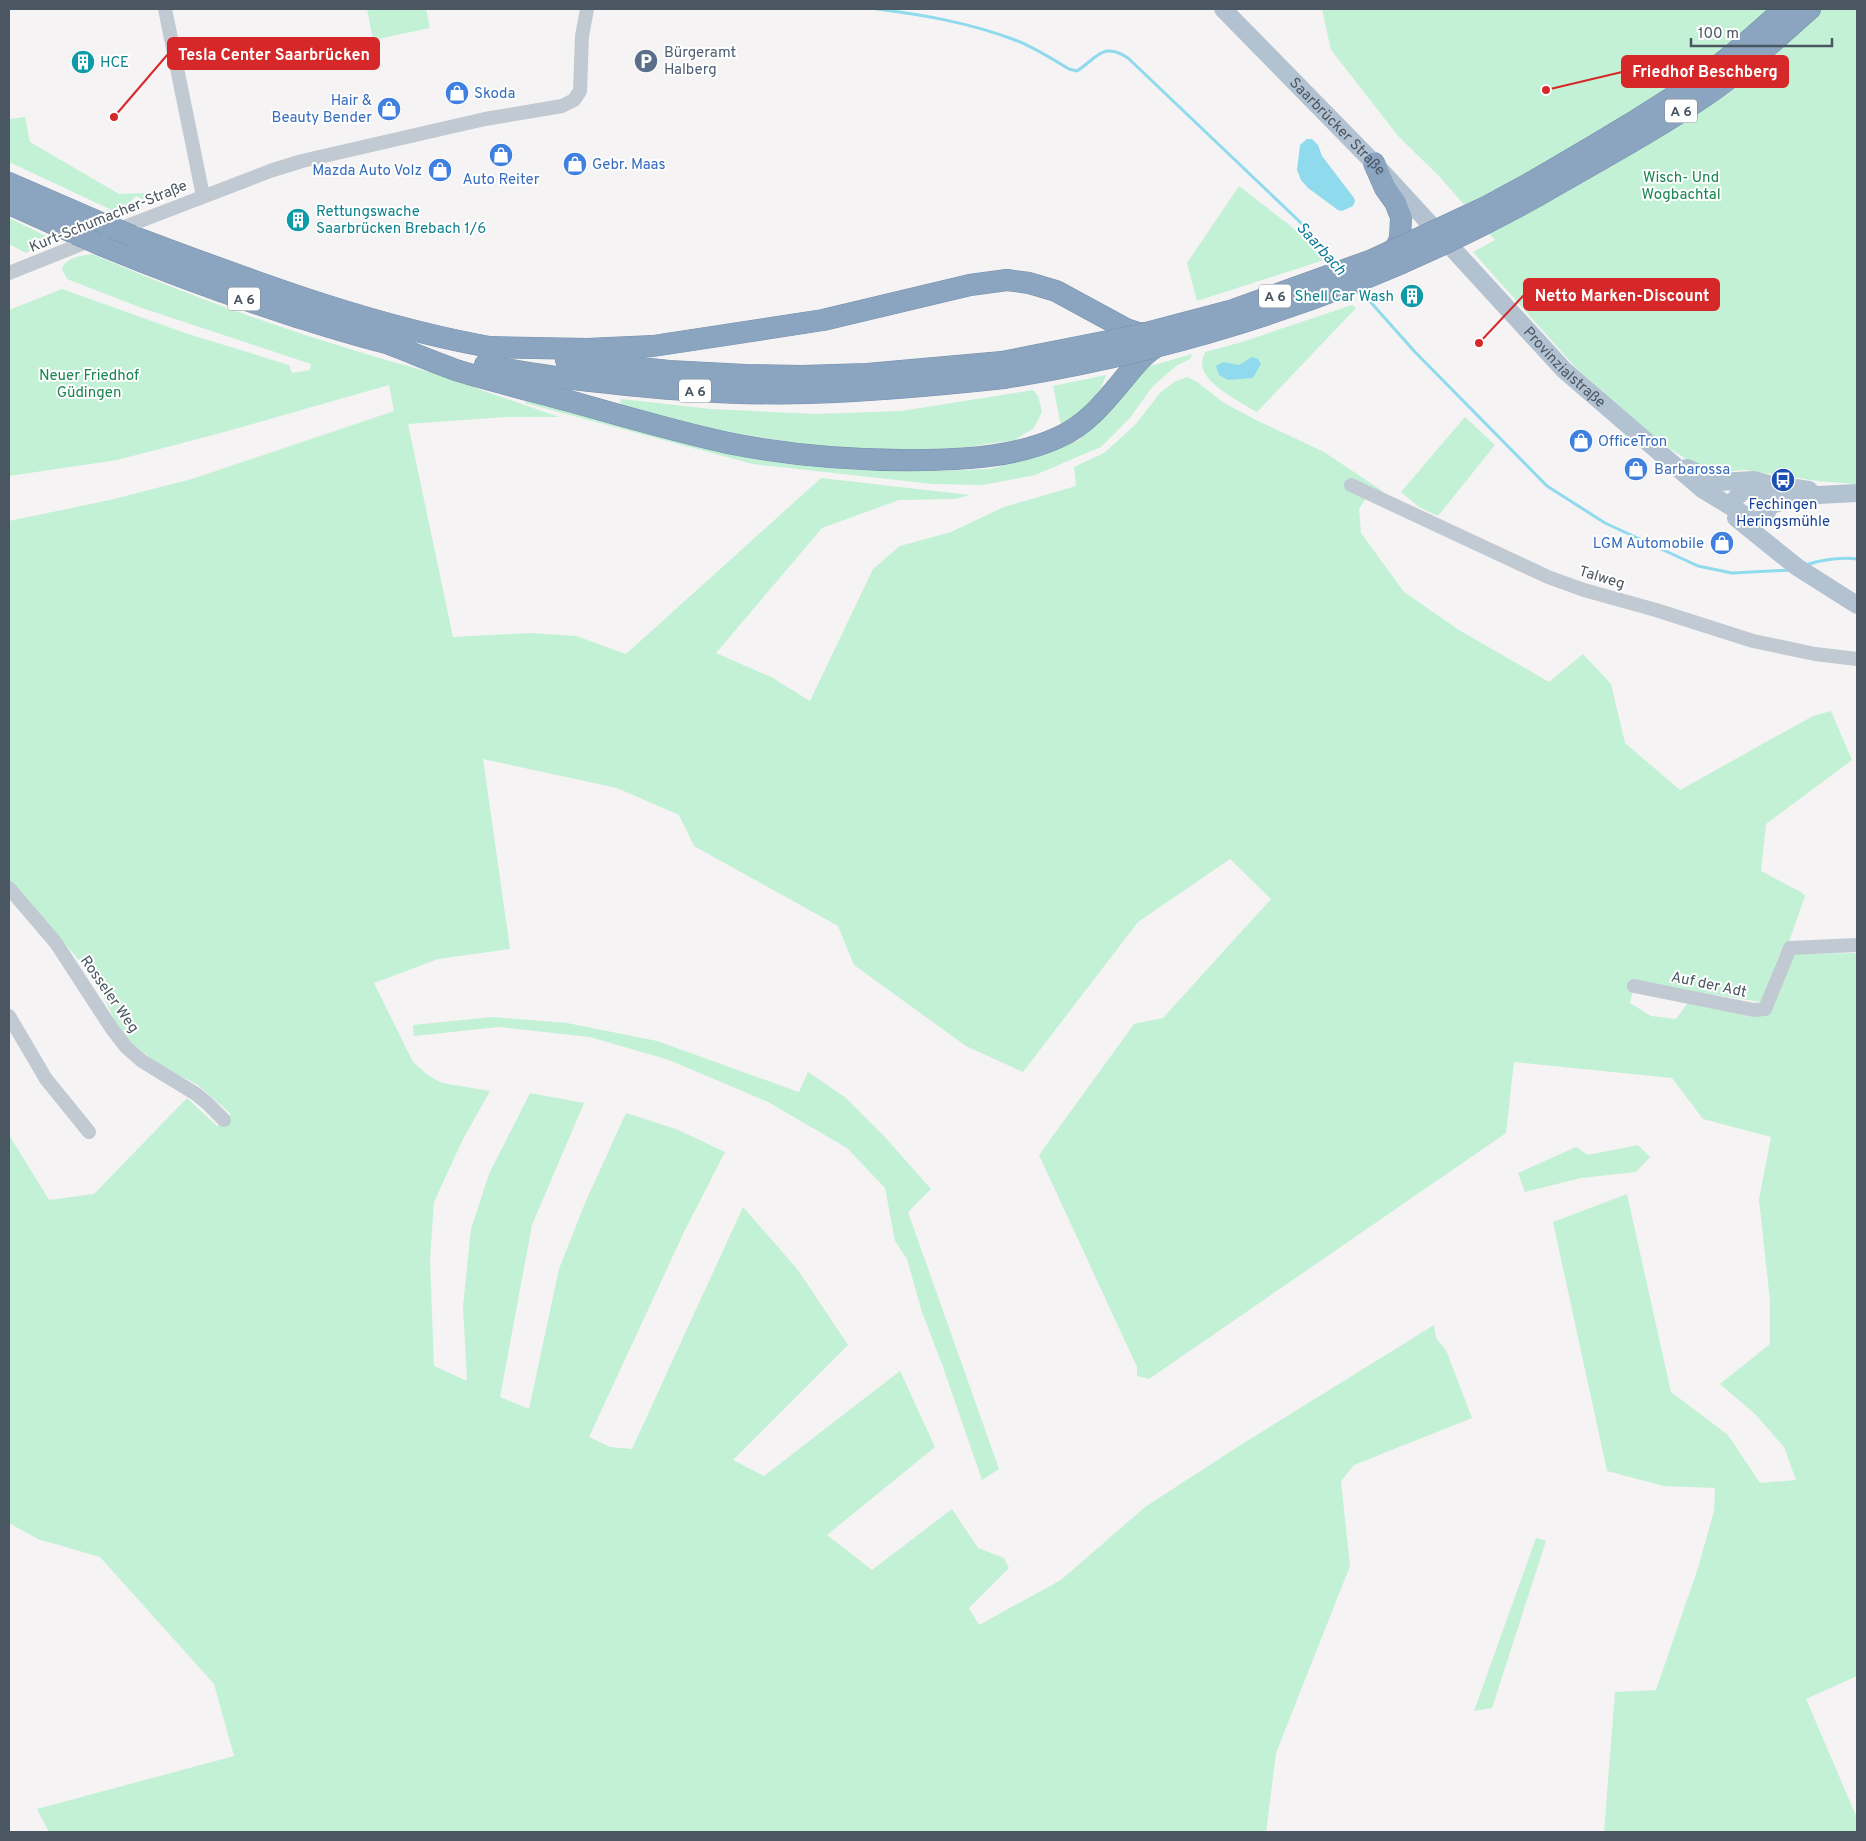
<svg xmlns="http://www.w3.org/2000/svg" width="1866" height="1841" viewBox="0 0 1866 1841" font-family="Overpass,sans-serif">
<style>
.green{fill:#c3f1d5}
.water{fill:#90daee}
.lines{fill:none;stroke-linecap:round;stroke-linejoin:round}
.stream{stroke:#90daee;stroke-width:3}
.highway-casing{stroke:#7690ad;stroke-width:22}
.minor{stroke:#c1cad2;stroke-width:14}
.major{stroke:#b3c2d1;stroke-width:18}
.highway{stroke:#8ba5c1;stroke-width:21}
.highway-bridge-casing{stroke:#7690ad;stroke-width:22;stroke-linecap:butt}
.highway-bridge{stroke:#8ba5c1;stroke-width:21}
.labels{text-anchor:middle;stroke-width:4;stroke-linejoin:round;paint-order:stroke}
.shield{fill:#fff;stroke:#808990;stroke-width:1}
.shield-label{font-size:14px;font-weight:bold;fill:#4a5661}
.service-label{font-size:15px;fill:#4e5e75;stroke:#fff;text-anchor:start}
.culture-label{font-size:15px;fill:#0d838f;stroke:#fff;text-anchor:start}
.shop-label{font-size:15px;fill:#366cbe;stroke:#fff;text-anchor:start}
.street-label{font-size:15px;fill:#4a5661;stroke:#fff}
.park-label{font-size:15px;fill:#17864f;stroke:#fff}
.transit-label{font-size:15px;fill:#164399;stroke:#fff}
.water-label{font-size:16px;font-style:italic;fill:#0c7c9b;stroke:#fff}
.leader{fill:none;stroke:#d62828;stroke-width:2}
.callout-dot{fill:#d62828;stroke:#fff;stroke-width:2}
.callout{fill:#d62828;stroke:#d62828;stroke-width:2}
.callout-label{font-size:16px;text-anchor:middle;font-weight:bold;fill:#fff}
</style>
<rect width="100%" height="100%" fill="#f5f3f3"/>
<g class="green">
<path d="M367 9H426L430 28 373 40Z"/>
<path d="M1322 9H1857V484L1818 481 1745 470 1718 472 1689 461 1672 450 1647 430 1576 368 1473 252 1495 240 1439 176 1399 137 1331 50Z"/>
<path d="M25 117 30 142 119 194 183 192 151 204 136 196 118 213 9 162V119Z"/>
<path d="M1239 186 1292 227 1324 260 1197 301 1187 263Z"/>
<path d="M9 218 52 239 26 253 9 244Z"/>
<path d="M92 254C212 306 332 347 459 380L478 389 559 417H505L408 424 453 637 530 633 576 636 626 654 821 478 970 495 955 499 899 500 822 528 716 653 771 677 810 701 873 569 900 546 951 532 1004 507 1076 486 1074 467 1104 453 1136 424 1160 393 1174 382 1187 377 1197 382 1224 403 1254 419 1324 452 1384 492 1370 491 1359 509 1361 533 1404 592 1459 630 1549 682 1583 654 1611 684 1625 743 1680 790 1813 716 1831 711 1852 760 1766 824 1761 871 1801 892 1805 896 1787 947 1781 950 1761 1002 1691 991 1634 986 1630 1003 1651 1016 1676 1019 1693 996 1766 1015 1792 954 1857 953V1676L1806 1699 1857 1818V1832H1604L1615 1692 1656 1690 1698 1568 1714 1511 1715 1488 1664 1486 1607 1471 1553 1222 1627 1194 1671 1392 1728 1435 1760 1483 1796 1480 1784 1447 1755 1414 1720 1384 1770 1344V1301L1759 1199 1771 1137 1703 1119 1672 1078 1514 1062 1506 1133 1149 1379 1137 1376V1367L1039 1155 1134 1024 1163 1018 1271 899 1230 859 1138 922 1023 1072 966 1046 854 965 838 926 694 846 679 815 617 788 483 759 510 949 438 959 374 983 413 1062 429 1076 442 1083 490 1091 463 1139 434 1202 430 1259 434 1366 467 1381 463 1306 471 1229 489 1174 530 1093 584 1103 532 1225 500 1397 529 1409 559 1269 585 1203 626 1113 676 1129 725 1152 685 1230 589 1437 610 1447 632 1449 743 1207 798 1270 848 1345 733 1460 764 1476 900 1371 935 1447 827 1535 872 1570 952 1509 978 1548 1004 1558 1009 1568 969 1608 979 1625 1061 1580 1145 1507 1242 1444 1434 1325 1436 1338 1446 1350 1472 1418 1354 1465 1341 1481 1350 1566 1276 1753 1266 1832H49L37 1809 234 1756 214 1684 100 1557 38 1539 9 1523V1135L49 1200 94 1194 187 1098 217 1126 231 1114 198 1085 161 1066 133 1044 117 1026 95 978 9 881V521L110 500 192 479 394 411 389 385 217 434 117 460 9 476V310L62 289 185 333 289 365 292 373 310 370 311 364 142 308 67 279 62 269C66 257 81 256 92 254Z"/>
<path d="M1352 305 1356 308 1257 412C1242 403 1201 383 1202 363 1202 359 1204 355 1205 352L1242 342Z"/>
<path d="M1192 354 1190 359 1176 366 1153 386 1129 419 1101 447 1035 475 983 485 933 484 753 464 525 403 527 398 824 465 934 471 990 469 1034 457 1079 440 1112 405 1140 369Z"/>
<path d="M1106 375C1098 401 1082 410 1061 426L1053 386Z"/>
<path d="M1033 390 1038 396 1042 412 1034 428 1015 440 925 453 814 446 711 429 620 408 621 399 711 409 814 414 901 411Z"/>
<path d="M1465 417 1495 445 1438 516 1419 507 1401 492Z"/>
<path d="M493 1017 567 1023 657 1041 799 1092 808 1072 846 1098 883 1135 931 1189 908 1212 999 1469 982 1480 943 1367 922 1312 907 1259 895 1241 885 1188 847 1148 768 1102 669 1060 590 1037 499 1027 414 1036 413 1025Z"/>
<path d="M1638 1145 1650 1157 1636 1172 1581 1178 1525 1192 1518 1173 1576 1147 1588 1155Z"/>
<path d="M1536 1538 1546 1541 1492 1708 1474 1711Z"/>
</g>
<g class="water">
<path d="M1307 139H1312L1318 145 1322 156 1354 198 1355 201 1353 206 1342 211 1338 210 1308 188 1301 180 1297 170 1300 145Z"/>
<path d="M1252 357 1258 359 1261 364 1253 378 1228 380 1219 375 1216 366 1223 362 1239 365Z"/>
</g>
<g class="lines">
<g class="stream">
<path d="M877 9C925 15 970 23 1015 40 1034 47 1052 59 1069 69L1077 71C1097 58 1103 41 1128 58L1299 221 1338 265"/>
<path d="M1358 288 1415 352 1547 486 1605 523 1698 566 1732 573 1791 570"/>
<path d="M1806 565C1824 559 1839 557 1857 559"/>
</g>
<g class="highway-casing">
<g id="highway">
<path d="M1374 163 1385 188 1395 202 1401 217 1400 239 1392 255"/>
<path d="M1532 182C1587 150 1642 118 1695 82 1727 61 1756 34 1784 9"/>
<path d="M9 183 108 226"/>
<path d="M1539 195C1596 162 1654 131 1708 94 1744 69 1777 38 1810 9"/>
<path d="M9 204 76 234"/>
<path d="M132 236C252 281 375 328 501 349"/>
<path d="M101 245C164 271 229 295 294 316 330 327 366 339 404 347"/>
<path d="M389 344C413 353 436 363 459 371 499 383 540 393 580 404 629 418 678 432 728 443 793 456 861 461 927 460 971 459 1017 456 1057 438 1085 426 1103 404 1122 381 1134 367 1145 352 1161 344"/>
<path d="M487 347 587 349 653 346 823 320 970 285 1007 280 1029 283 1056 291 1126 329 1138 333 1151 334"/>
<path d="M566 360 669 371 745 375 802 376 867 374 1002 362"/>
<path d="M485 365C532 375 579 380 627 385 687 391 748 395 808 393 874 391 939 385 1004 378"/>
</g>
</g>
<g class="minor">
<path d="M165 9 203 196"/>
<path d="M114 231 270 171 302 161 485 119 562 106 574 100 580 91 582 36 587 9"/>
<path d="M9 273 94 239"/>
<path d="M1351 485 1548 577 1584 590 1656 610 1753 641 1815 654 1857 659"/>
<path d="M9 888 56 943 112 1029 126 1047 142 1061 196 1094 207 1103 224 1120"/>
<path d="M1634 986 1754 1010 1765 1009 1790 948 1857 945"/>
<path d="M9 1016 46 1079 89 1132"/>
</g>
<g class="major">
<path id="s1" d="M1223 9 1374 163 1564 370 1702 489 1753 520 1764 518C1780 493 1744 474 1732 506"/>
<path d="M1687 468 1719 482 1754 480 1768 484 1809 490"/>
<path d="M1769 506 1799 496 1857 493"/>
<path d="M1736 518 1797 567 1857 605"/>
</g>
<use href="#highway" class="highway"/>
<g class="highway-bridge-casing">
<g id="highway-bridge">
<path d="M108 226 132 236"/>
<path d="M76 234 101 245"/>
<path d="M1002 362 1139 335 1230 311 1372 260 1488 206 1532 182"/>
<path d="M1004 378C1192 348 1373 288 1539 195"/>
</g>
</g>
<use href="#highway-bridge" class="highway-bridge"/>
</g>
<defs>
<g id="parking-disc" transform="scale(1.25)"><circle r="9.5" fill="#5c6f8a" stroke="#fff"/><path d="M-3.5-5.5H1a3.5 3.5 0 0 1 0 7H-1V5.5H-3.5ZM-1-3.4V-.6H.8a1.4 1.4 0 0 0 0-2.8Z" fill="#fff"/></g>
<g id="building-disc" transform="scale(1.25)"><circle r="9.5" fill="#0f9aa8" stroke="#fff"/><path d="M-4-6H4V6H1V3H-1V6H-4ZM-2.5-4.3h1.7v1.8h-1.7ZM.8-4.3h1.7v1.8H.8ZM-2.5-1h1.7V.8h-1.7ZM.8-1h1.7V.8H.8Z" fill="#fff"/></g>
<g id="shop-disc" transform="scale(1.25)"><circle r="9.5" fill="#3f7fe0" stroke="#fff"/><path d="M-5-2.5h2.3a2.7 3.5 0 0 1 5.4 0H5L5.5 6h-11ZM-1.5-2.5h3a1.5 2.3 0 0 0-3 0Z" fill="#fff"/></g>
<g id="bus-disc" transform="scale(1.25)"><circle r="9.5" fill="#1a4fb4" stroke="#fff"/><path d="M-5-6H5V4H4V6H2V4H-2V6H-4V4H-5ZM-3.5-4V0h7V-4ZM-3.5 1.2v1.5H-2V1.2ZM2 1.2v1.5H3.5V1.2Z" fill="#fff"/></g>
</defs>
<g fill-rule="evenodd">
<use href="#parking-disc" x="646" y="61"/>
<use href="#building-disc" x="83" y="62"/>
<use href="#shop-disc" x="457" y="93"/>
<use href="#shop-disc" x="389" y="109"/>
<use href="#shop-disc" x="501" y="155"/>
<use href="#shop-disc" x="575" y="164"/>
<use href="#shop-disc" x="440" y="170"/>
<use href="#building-disc" x="298" y="220"/>
<use href="#building-disc" x="1412" y="296"/>
<use href="#shop-disc" x="1581" y="441"/>
<use href="#shop-disc" x="1636" y="469"/>
<use href="#bus-disc" x="1783" y="480"/>
<use href="#shop-disc" x="1722" y="543"/>
</g>
<g class="labels">
<g class="shield">
<rect x="1665" y="99.5" width="32" height="23" rx="4"/>
<rect x="1259" y="284.5" width="32" height="23" rx="4"/>
<rect x="228" y="287.5" width="32" height="23" rx="4"/>
<rect x="679" y="379.5" width="32" height="23" rx="4"/>
</g>
<g class="shield-label">
<text x="1681" y="116">A 6</text>
<text x="1275" y="301">A 6</text>
<text x="244" y="304">A 6</text>
<text x="695" y="396">A 6</text>
</g>
<g class="service-label">
<text x="664" y="57">Bürgeramt<tspan x="664" dy="17">Halberg</tspan></text>
</g>
<g class="culture-label">
<text x="100" y="67">HCE</text>
<text x="316" y="216">Rettungswache<tspan x="316" dy="17">Saarbrücken Brebach 1/6</tspan></text>
<text x="1394" y="301" text-anchor="end">Shell Car Wash</text>
</g>
<g class="shop-label">
<text x="474" y="98">Skoda</text>
<text x="372" y="105" text-anchor="end">Hair &amp;<tspan x="372" dy="17">Beauty Bender</tspan></text>
<text x="592" y="169">Gebr. Maas</text>
<text x="422" y="175" text-anchor="end">Mazda Auto Volz</text>
<text x="501" y="184" text-anchor="middle">Auto Reiter</text>
<text x="1598" y="446">OfficeTron</text>
<text x="1654" y="474">Barbarossa</text>
<text x="1704" y="548" text-anchor="end">LGM Automobile</text>
</g>
<g class="street-label">
<text dy="5" stroke="none"><textPath href="#s1" startOffset="164">Saarbrücker Straße</textPath></text>
<text transform="translate(108 216) rotate(-22)" y="5">Kurt-Schumacher-Straße</text>
<text dy="5" stroke="none"><textPath href="#s1" startOffset="495">Provinzialstraße</textPath></text>
<text transform="translate(1602 577) rotate(17)" y="5">Talweg</text>
<text transform="translate(1709 984) rotate(12)" y="5">Auf der Adt</text>
<text transform="translate(110 994) rotate(55)" y="5">Rosseler Weg</text>
</g>
<g class="park-label">
<text x="1681" y="182">Wisch- Und<tspan x="1681" dy="17">Wogbachtal</tspan></text>
<text x="89" y="380">Neuer Friedhof<tspan x="89" dy="17">Güdingen</tspan></text>
</g>
<g class="transit-label">
<text x="1783" y="509">Fechingen<tspan x="1783" dy="17">Heringsmühle</tspan></text>
</g>
<g class="water-label">
<text transform="translate(1322 248) rotate(48)" y="6">Saarbach</text>
</g>
</g>
<path class="leader" d="M114 117L168 54M1546 90L1622 72M1479 343L1524 295"/>
<g class="callout-dot">
<circle cx="114" cy="117" r="5"/>
<circle cx="1546" cy="90" r="5"/>
<circle cx="1479" cy="343" r="5"/>
</g>
<g class="callout">
<rect x="168" y="38" width="211" height="31" rx="5"/>
<rect x="1622" y="56" width="166" height="31" rx="5"/>
<rect x="1524" y="279" width="195" height="31" rx="5"/>
</g>
<g class="callout-label">
<text x="274" y="60">Tesla Center Saarbrücken</text>
<text x="1705" y="77">Friedhof Beschberg</text>
<text x="1622" y="301">Netto Marken-Discount</text>
</g>
<rect width="1866" height="1841" fill="none" stroke="#4a5661" stroke-width="20"/>
<path d="M1691 38v8h141v-8" fill="none" stroke="#4a5661" stroke-width="2.5"/>
<text x="1698" y="38" font-size="15" fill="#4a5661" stroke="#ffffff" stroke-width="4" paint-order="stroke">100 m</text>
</svg>
